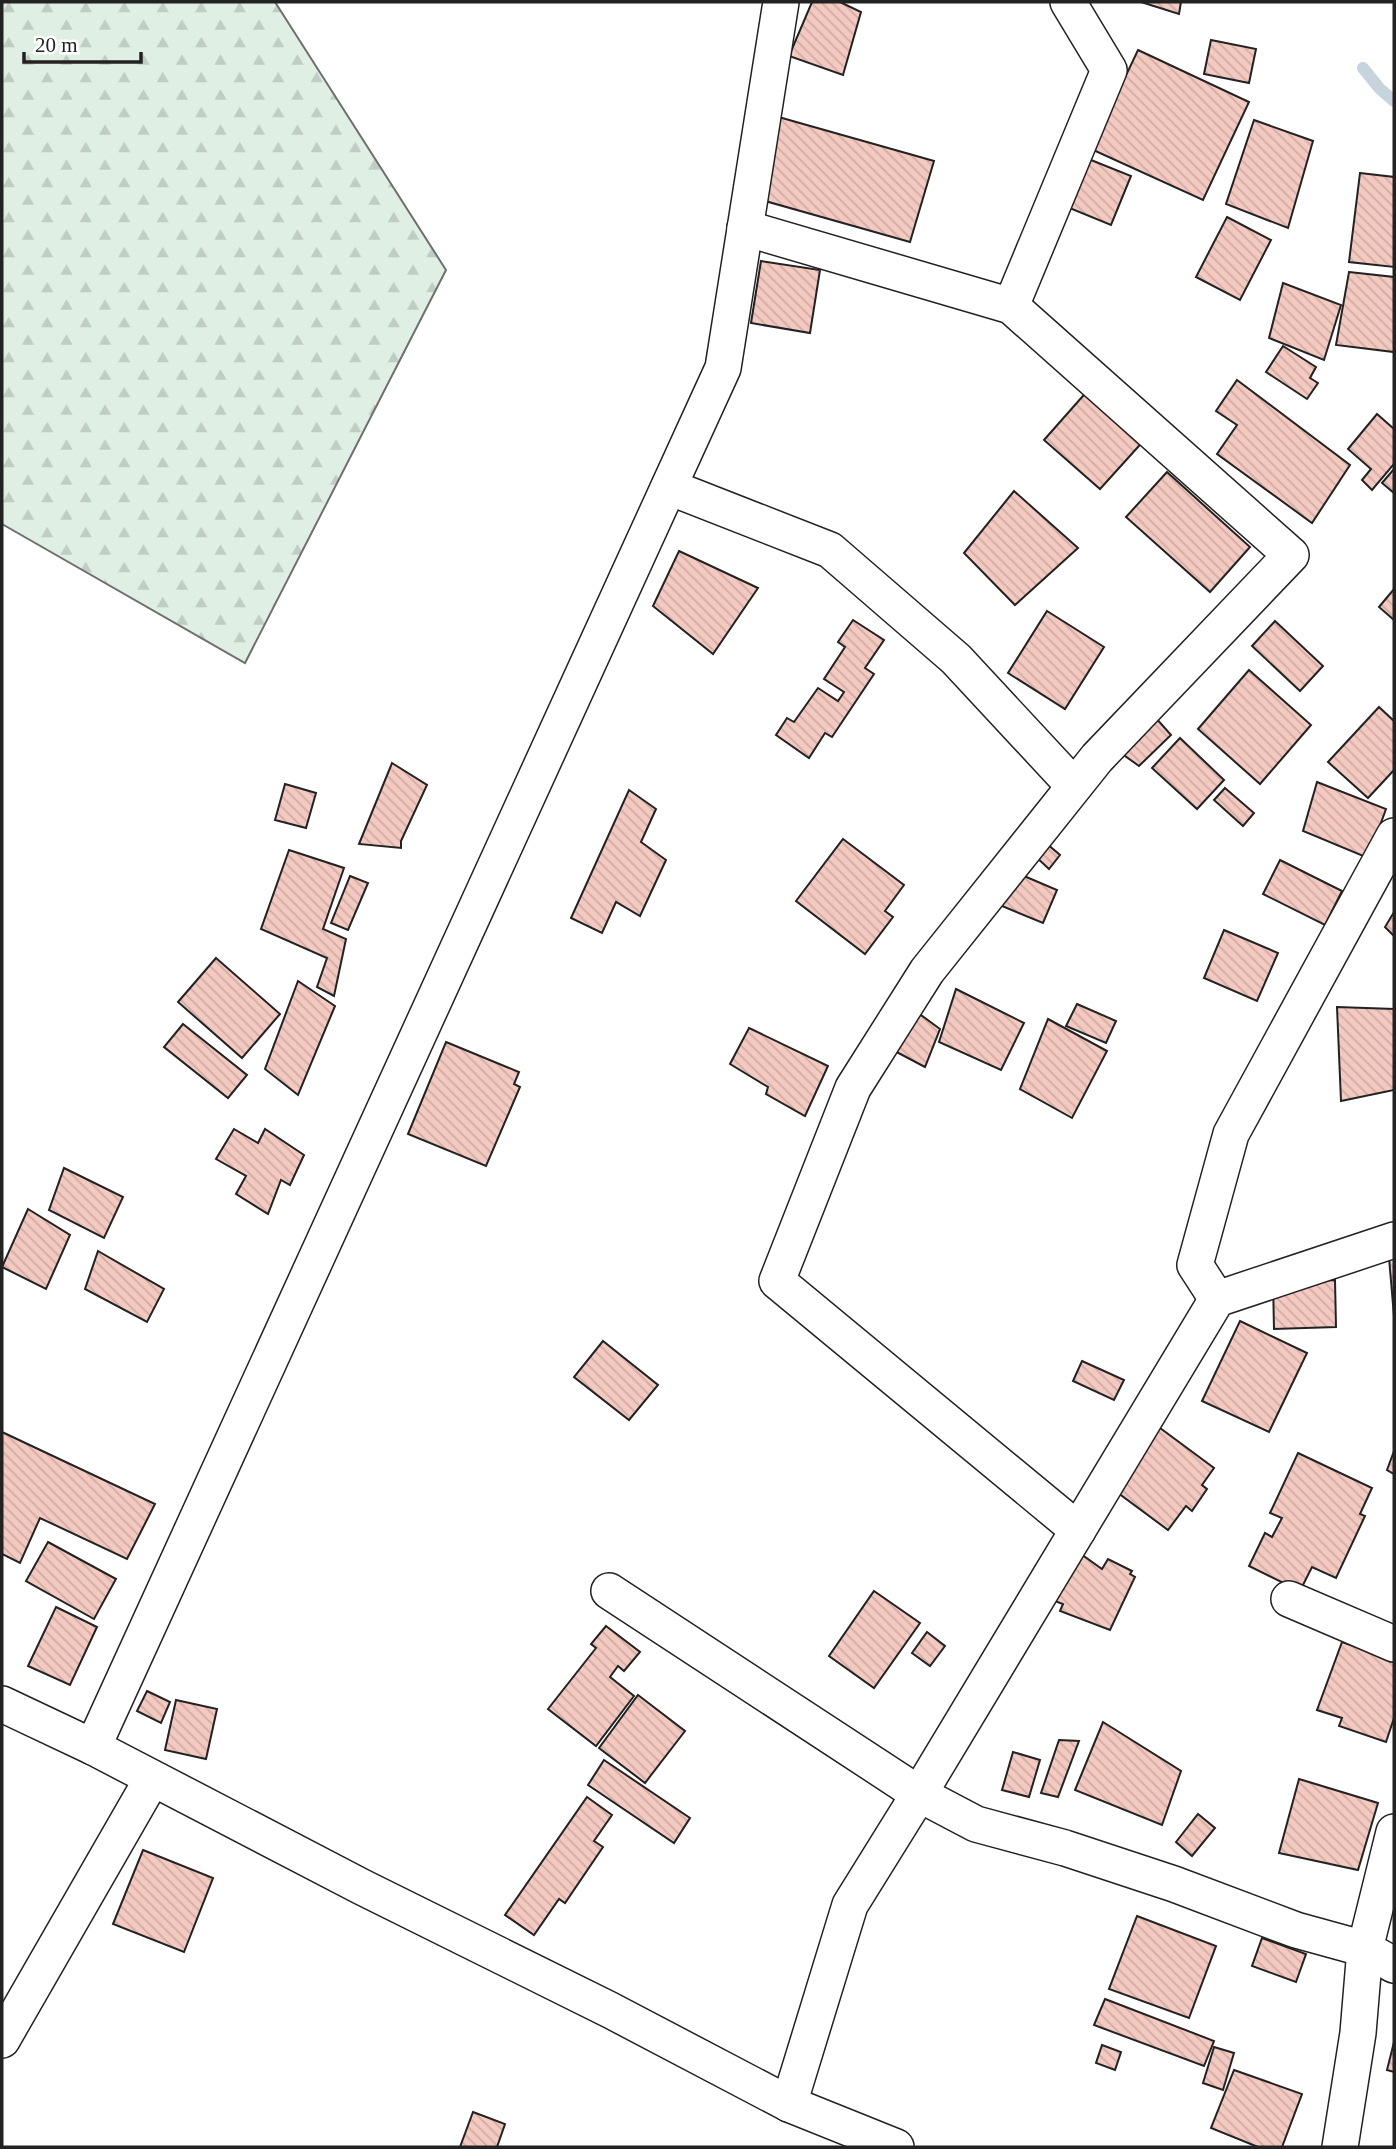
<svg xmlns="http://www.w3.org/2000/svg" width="1396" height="2149" viewBox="0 0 1396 2149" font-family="'Times New Roman',serif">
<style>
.forest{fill:url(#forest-firs);stroke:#6f6f6f;stroke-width:2}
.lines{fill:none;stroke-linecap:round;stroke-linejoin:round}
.stream{stroke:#c7d3dd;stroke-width:12}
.building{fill:url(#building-back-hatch);stroke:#222;stroke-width:2}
.street-casing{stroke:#222;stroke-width:38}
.street{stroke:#fff;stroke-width:35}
</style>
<defs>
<pattern id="forest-firs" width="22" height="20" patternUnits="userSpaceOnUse" patternTransform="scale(1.75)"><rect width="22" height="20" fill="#e0efe3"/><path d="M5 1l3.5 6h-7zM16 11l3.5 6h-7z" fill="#c0cdc2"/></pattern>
<pattern id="building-back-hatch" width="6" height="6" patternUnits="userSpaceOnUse" patternTransform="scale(1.75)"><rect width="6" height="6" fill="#f3c9c0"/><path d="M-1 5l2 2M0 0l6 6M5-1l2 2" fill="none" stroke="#d0aca5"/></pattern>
</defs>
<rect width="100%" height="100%" fill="#fff"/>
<path class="forest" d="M2 2H275L446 270 245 663 2 524Z"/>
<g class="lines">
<path class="stream" d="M1363 68 1380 89 1394 101"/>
</g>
<g class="building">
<path d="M812 2H840L861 12 843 75 789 56Z"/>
<path d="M1141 2H1181L1179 14Z"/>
<path d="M1211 40 1256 49 1249 83 1204 74Z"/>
<path d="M1138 50 1249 102 1203 200 1091 149Z"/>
<path d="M775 116 934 161 910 242 751 197Z"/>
<path d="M1254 120 1313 141 1288 228 1226 204Z"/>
<path d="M1086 158 1131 176 1111 225 1067 207Z"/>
<path d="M1360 173 1394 177V267L1349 262Z"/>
<path d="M1227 217 1271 240 1240 300 1196 277Z"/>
<path d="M761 261 820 270 810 333 751 323Z"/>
<path d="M1349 272 1394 277V352L1336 345Z"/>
<path d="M1283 283 1341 305 1324 360 1269 338Z"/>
<path d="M1283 346 1316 367 1310 378 1318 383 1307 399 1266 372Z"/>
<path d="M1237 380 1350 465 1312 523 1217 454 1237 425 1216 411Z"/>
<path d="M1090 388 1147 437 1100 489 1044 440Z"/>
<path d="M1377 414 1394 429V464L1372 490 1362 480 1371 469 1348 449Z"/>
<path d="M1394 469V493L1382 483Z"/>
<path d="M1167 472 1250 547 1210 592 1126 517Z"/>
<path d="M1014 491 1078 548 1015 605 964 553Z"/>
<path d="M679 551 758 588 713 654 653 606Z"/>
<path d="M1394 589V620L1379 607Z"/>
<path d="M1047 611 1104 647 1065 709 1008 673Z"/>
<path d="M853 620 884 640 865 668 874 674 832 737 825 733 809 758 776 735 787 718 794 722 818 688 838 701 844 692 824 679 845 647 838 642Z"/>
<path d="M1275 621 1323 666 1300 691 1252 646Z"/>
<path d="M1249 670 1311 725 1260 784 1198 729Z"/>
<path d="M1379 707 1394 721V770L1368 798 1328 762Z"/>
<path d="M1147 708 1171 735 1139 766 1114 748Z"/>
<path d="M1180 738 1224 780 1197 809 1152 768Z"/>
<path d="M392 763 427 785 401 841V848L359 844Z"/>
<path d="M1317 782 1386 809 1368 858 1303 831Z"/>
<path d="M285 784 316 793 306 828 275 820Z"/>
<path d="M1225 788 1254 813 1243 826 1214 800Z"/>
<path d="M629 790 656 809 641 842 666 860 640 916 616 902 602 933 571 918Z"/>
<path d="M843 839 904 885 885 911 893 917 865 954 796 901Z"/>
<path d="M1046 843 1060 855 1049 869 1035 856Z"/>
<path d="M289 850 344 868 323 929 346 939 334 996 317 987 327 958 261 929Z"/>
<path d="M1280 860 1342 891 1325 925 1263 894Z"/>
<path d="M1017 873 1057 890 1043 923 1002 906Z"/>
<path d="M350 876 368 883 348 930 331 923Z"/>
<path d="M1394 912V936L1385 927Z"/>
<path d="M1224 930 1278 953 1257 1001 1204 978Z"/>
<path d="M216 958 280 1014 242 1058 178 1002Z"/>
<path d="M298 981 335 1006 298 1095 265 1069Z"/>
<path d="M956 989 1024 1023 1001 1070 939 1042Z"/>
<path d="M1077 1004 1116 1021 1106 1043 1066 1026Z"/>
<path d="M910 1007 940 1029 925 1067 889 1048Z"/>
<path d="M1337 1007 1394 1009V1090L1341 1101Z"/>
<path d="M1048 1019 1107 1051 1072 1118 1020 1089Z"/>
<path d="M183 1024 247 1075 228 1098 164 1047Z"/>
<path d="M749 1028 828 1066 805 1116 766 1094 768 1087 730 1064Z"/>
<path d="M446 1042 519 1072 514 1084 520 1087 486 1166 408 1134Z"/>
<path d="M234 1129 258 1143 265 1129 304 1155 290 1185 281 1180 268 1214 236 1194 246 1176 216 1159Z"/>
<path d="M64 1168 123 1197 104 1238 49 1210Z"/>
<path d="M28 1209 70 1235 46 1289 2 1267Z"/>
<path d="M1394 1245V1316L1388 1246Z"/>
<path d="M98 1251 164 1289 147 1322 85 1289Z"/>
<path d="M1335 1280 1336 1327 1274 1329 1273 1281Z"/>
<path d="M1240 1321 1307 1353 1269 1432 1202 1401Z"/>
<path d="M603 1341 658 1385 629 1420 574 1377Z"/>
<path d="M1082 1361 1124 1380 1114 1400 1073 1381Z"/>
<path d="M1156 1425 1214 1468 1202 1485 1207 1489 1192 1511 1186 1506 1168 1530 1110 1487Z"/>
<path d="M2 1432 155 1504 127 1559 40 1518 20 1563 2 1554Z"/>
<path d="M1394 1451V1474L1387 1470Z"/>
<path d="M1298 1453 1372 1488 1360 1514 1365 1516 1336 1578 1312 1567 1300 1591 1249 1566 1265 1533 1272 1537 1282 1518 1270 1513Z"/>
<path d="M48 1542 116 1579 94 1619 26 1581Z"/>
<path d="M1081 1554 1102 1569 1108 1559 1132 1571 1130 1574 1135 1577 1110 1630 1060 1611 1063 1604 1039 1595Z"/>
<path d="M874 1591 920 1623 874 1688 829 1656Z"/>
<path d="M56 1607 97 1627 70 1685 28 1666Z"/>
<path d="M606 1626 640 1652 624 1671 618 1666 610 1677 634 1696 596 1746 548 1709 596 1648 591 1644Z"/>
<path d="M927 1632 945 1646 930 1666 912 1653Z"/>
<path d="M1342 1642 1394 1660V1718L1386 1742 1339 1726 1342 1718 1317 1710Z"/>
<path d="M147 1691 170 1702 161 1723 137 1711Z"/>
<path d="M638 1695 685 1731 645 1783 599 1748Z"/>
<path d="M176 1700 217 1709 206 1759 165 1750Z"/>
<path d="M1103 1722 1181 1771 1162 1825 1075 1790Z"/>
<path d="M1059 1740 1079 1741 1058 1797 1041 1793Z"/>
<path d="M1013 1752 1040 1760 1029 1797 1002 1790Z"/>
<path d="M604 1760 690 1818 674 1843 588 1785Z"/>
<path d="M1299 1779 1378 1803 1358 1870 1279 1853Z"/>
<path d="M587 1797 612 1815 594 1841 603 1847 565 1903 559 1899 534 1935 505 1915Z"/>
<path d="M1198 1814 1215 1828 1192 1856 1176 1842Z"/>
<path d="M143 1850 213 1878 184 1952 113 1924Z"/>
<path d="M1137 1916 1216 1946 1189 2018 1109 1989Z"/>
<path d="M1262 1938 1306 1954 1296 1982 1252 1966Z"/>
<path d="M1105 1999 1214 2041 1204 2066 1094 2025Z"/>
<path d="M1394 2042V2072L1387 2070Z"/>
<path d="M1102 2045 1121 2052 1115 2070 1096 2063Z"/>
<path d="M1214 2047 1234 2053 1223 2090 1203 2083Z"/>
<path d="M1234 2070 1302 2094 1282 2147H1258L1211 2128Z"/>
<path d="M473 2112 505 2124 497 2147H460Z"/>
</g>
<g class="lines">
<g class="street-casing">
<g id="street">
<path d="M745 228 1011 306 1291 555 1097 758 927 971 853 1088 777 1281 1078 1530"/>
<path d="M1011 306 1109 70 1068 2"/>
<path d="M669 487 830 550 956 659 1074 786"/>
<path d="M1217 1299 1195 1265 1231 1134 1394 836"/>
<path d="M609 1591 919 1794 976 1824 1065 1848 1174 1884 1296 1930 1365 1949 1394 1965"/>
<path d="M1289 1599 1394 1644"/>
<path d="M2 1704 93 1747 362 1887 610 2010 789 2104 896 2147"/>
<path d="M93 1747 723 368 781 2"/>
<path d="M2 2040 152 1779"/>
<path d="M789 2104 850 1905 919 1794 1217 1299 1394 1240"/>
<path d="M1340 2147 1358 2033 1365 1949 1394 1832"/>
</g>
</g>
<use href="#street" class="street"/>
</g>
<rect width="1396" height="2149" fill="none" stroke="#222222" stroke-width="7"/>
<path d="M24 52v10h117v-10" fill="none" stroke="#222222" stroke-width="3.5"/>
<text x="35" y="52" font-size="21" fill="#222222" stroke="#ffffff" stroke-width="5" paint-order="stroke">20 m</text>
</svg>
